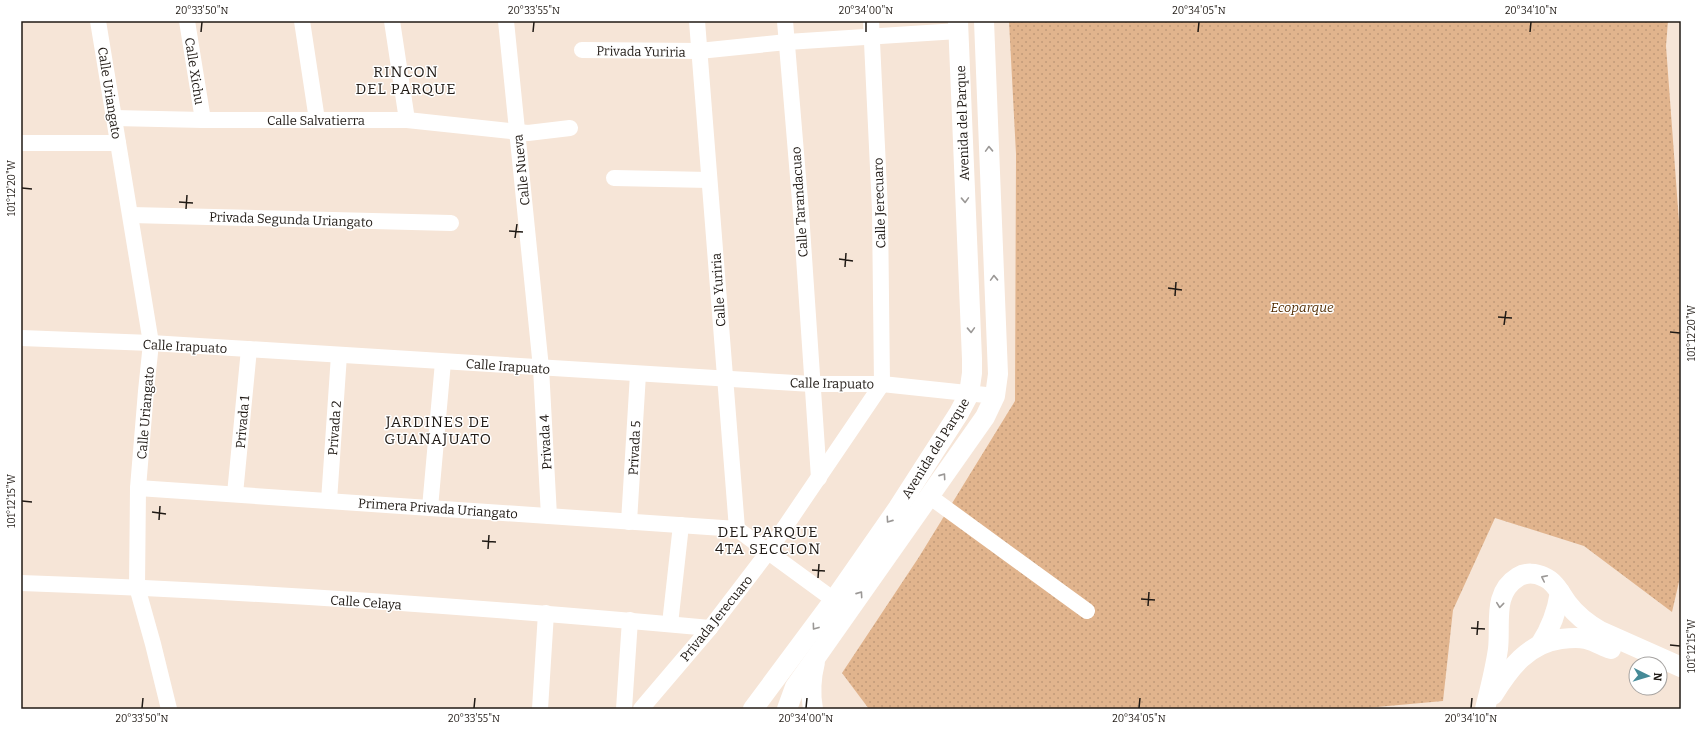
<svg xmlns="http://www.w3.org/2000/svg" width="1702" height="730" viewBox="0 0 1702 730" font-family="Bitter,serif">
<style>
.park{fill:url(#park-dots)}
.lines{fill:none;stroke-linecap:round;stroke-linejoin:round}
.minor{stroke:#fff;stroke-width:16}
.tertiary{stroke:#fff;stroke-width:20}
.oneway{stroke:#9b9896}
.ticks{fill:none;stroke:#201a15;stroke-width:1.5}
.labels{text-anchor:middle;stroke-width:3;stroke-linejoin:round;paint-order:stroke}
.street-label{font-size:13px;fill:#201a15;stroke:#fff}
.park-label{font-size:13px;font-style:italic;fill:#532d02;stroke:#fff}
.quarter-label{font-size:15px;letter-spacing:1px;fill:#201a15;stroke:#fff}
.neatline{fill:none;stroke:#201a15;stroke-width:1.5}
.ticks-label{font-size:10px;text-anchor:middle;fill:#201a15}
</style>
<defs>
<pattern id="park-dots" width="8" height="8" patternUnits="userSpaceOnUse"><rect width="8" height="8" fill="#e1b48d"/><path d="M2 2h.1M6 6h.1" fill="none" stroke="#c19a79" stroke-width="1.8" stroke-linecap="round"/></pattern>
</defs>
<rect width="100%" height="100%" fill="#f6e5d7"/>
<path class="park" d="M1009 21H1668L1666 46 1681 249V573L1672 612 1584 546 1495 518 1453 610 1443 701 1355 709H869L842 673 919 557 1015 401 1016 154Z"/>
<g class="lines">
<g class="minor">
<path d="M98 21 151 343 146 391 138 488 137 587 153 644 169 709"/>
<path d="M187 21 203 120"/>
<path d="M302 21 317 120"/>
<path d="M392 21 407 120"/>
<path d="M506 21 541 368 549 516"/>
<path d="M697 21 737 529"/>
<path d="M785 21 801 213 819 478"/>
<path d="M582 50 699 51 787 42 958 31"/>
<path d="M114 118 203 120H407L528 133 570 128"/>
<path d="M21 143H118"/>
<path d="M614 178 709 180"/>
<path d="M131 215 451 223"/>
<path d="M21 338 151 343 812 384H882L995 396"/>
<path d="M138 488 737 529"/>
<path d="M235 494 249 349"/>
<path d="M929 496 1087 611"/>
<path d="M329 501 339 355"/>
<path d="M430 508 443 362"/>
<path d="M629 522 638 374"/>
<path d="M737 529 834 600"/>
<path d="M21 583C251 591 481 607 710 628"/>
<path d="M670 624 681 525"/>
<path d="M540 709 546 613"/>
<path d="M624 709 630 620"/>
<path d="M641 709 710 628 768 552 882 384 880 210 871 21"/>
</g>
<g class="tertiary">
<path d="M1540 645C1551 628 1557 612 1560 592"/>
<path d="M1493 695C1509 669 1528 643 1561 639 1569 638 1578 637 1586 639 1594 641 1603 646 1611 649"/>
<path d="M753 709 834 600 898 508 959 413 969 394 972 373V359L958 21"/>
<path d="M787 709 795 687 985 417 995 396 998 374 984 21"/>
<path d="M813 709C810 693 811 678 815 662"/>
<path d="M1485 709C1490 689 1495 670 1498 649 1501 623 1492 593 1518 577 1526 572 1536 573 1544 577 1556 582 1561 595 1568 604 1577 616 1588 624 1600 631L1681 667"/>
</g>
</g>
<defs><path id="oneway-chevron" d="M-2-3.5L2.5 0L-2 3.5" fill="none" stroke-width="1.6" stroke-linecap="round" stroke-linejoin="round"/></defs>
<g class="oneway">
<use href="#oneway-chevron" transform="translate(989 149) rotate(-92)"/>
<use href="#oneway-chevron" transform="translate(965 200) rotate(88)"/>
<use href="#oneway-chevron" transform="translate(994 278) rotate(-92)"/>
<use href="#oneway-chevron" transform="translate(971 330) rotate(88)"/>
<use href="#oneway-chevron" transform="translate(943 476) rotate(-55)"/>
<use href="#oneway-chevron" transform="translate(889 520) rotate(125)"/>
<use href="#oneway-chevron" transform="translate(1544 578) rotate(-154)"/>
<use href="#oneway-chevron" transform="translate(860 594) rotate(-55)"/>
<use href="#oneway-chevron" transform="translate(1500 605) rotate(96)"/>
<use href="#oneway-chevron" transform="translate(815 627) rotate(126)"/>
</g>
<path class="ticks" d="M201 32 202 22M533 32 534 22M866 32V22M1198 32 1199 22M1530 32 1531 22M22 188 32 189M179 202 193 203M186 209 187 195M509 231 523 232M515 238 517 224M839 259 853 261M845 267 846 253M1168 288 1182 290M1175 296 1176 282M1498 317 1512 318M1504 325 1506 311M1670 332 1680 333M22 501 32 502M152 512 166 514M159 520 160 506M482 541 496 542M488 549 489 535M812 570 825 571M818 578 819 564M1141 599 1155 600M1148 606 1149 592M1471 628 1485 629M1477 635 1478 621M1670 645 1680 646M142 708 143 698M474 708 475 698M806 708 807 698M1139 708 1140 698M1471 708 1472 698"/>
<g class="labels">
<g class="street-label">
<text transform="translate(641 51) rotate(1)" y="5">Privada Yuriria</text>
<text transform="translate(195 71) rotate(81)" y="5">Calle Xichu</text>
<text transform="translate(110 93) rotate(81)" y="5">Calle Uriangato</text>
<text x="316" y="125">Calle Salvatierra</text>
<text transform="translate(962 123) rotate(-92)" y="5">Avenida del Parque</text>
<text transform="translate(521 170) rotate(-96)" y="5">Calle Nueva</text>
<text transform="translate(799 202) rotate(-94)" y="5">Calle Tarandacuao</text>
<text transform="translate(879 203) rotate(-92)" y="5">Calle Jerecuaro</text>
<text transform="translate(291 219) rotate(2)" y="5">Privada Segunda Uriangato</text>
<text transform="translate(718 290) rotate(-94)" y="5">Calle Yuriria</text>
<text transform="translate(185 346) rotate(3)" y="5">Calle Irapuato</text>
<text transform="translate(508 366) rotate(4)" y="5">Calle Irapuato</text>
<text transform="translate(832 383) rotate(1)" y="5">Calle Irapuato</text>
<text transform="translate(145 413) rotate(-85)" y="5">Calle Uriangato</text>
<text transform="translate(242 422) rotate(-85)" y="5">Privada 1</text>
<text transform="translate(334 428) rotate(-86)" y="5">Privada 2</text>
<text transform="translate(545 442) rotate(-93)" y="5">Privada 4</text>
<text transform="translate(634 448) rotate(-87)" y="5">Privada 5</text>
<text transform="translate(935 448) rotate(-58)" y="5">Avenida del Parque</text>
<text transform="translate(438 508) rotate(4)" y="5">Primera Privada Uriangato</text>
<text transform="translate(366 602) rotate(4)" y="5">Calle Celaya</text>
<text transform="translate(716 618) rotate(-51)" y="5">Privada Jerecuaro</text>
</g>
<g class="park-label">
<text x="1302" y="312">Ecoparque</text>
</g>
<g class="quarter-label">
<text x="406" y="77">RINCON<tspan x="406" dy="17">DEL PARQUE</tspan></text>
<text x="438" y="427">JARDINES DE<tspan x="438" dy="17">GUANAJUATO</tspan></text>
<text x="768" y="537">DEL PARQUE<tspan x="768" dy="17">4TA SECCION</tspan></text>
</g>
</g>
<rect width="1702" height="730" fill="none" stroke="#ffffff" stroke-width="44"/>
<g transform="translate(1648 676) rotate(95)"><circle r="19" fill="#ffffff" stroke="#a6a3a1"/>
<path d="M0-3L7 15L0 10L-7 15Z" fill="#458a97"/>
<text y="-6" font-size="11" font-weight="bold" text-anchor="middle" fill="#201a15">N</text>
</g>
<rect x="22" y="22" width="1658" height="686" class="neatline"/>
<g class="ticks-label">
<text x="202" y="14">20°33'50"N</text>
<text x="534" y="14">20°33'55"N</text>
<text x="866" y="14">20°34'00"N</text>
<text x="1199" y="14">20°34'05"N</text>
<text x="1531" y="14">20°34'10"N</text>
<text transform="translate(11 188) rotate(-90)" y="4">101°12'20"W</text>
<text transform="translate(1691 333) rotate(-90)" y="4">101°12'20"W</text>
<text transform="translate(11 501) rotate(-90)" y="4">101°12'15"W</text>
<text transform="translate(1691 646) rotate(-90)" y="4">101°12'15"W</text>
<text x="142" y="722">20°33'50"N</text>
<text x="474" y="722">20°33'55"N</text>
<text x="806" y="722">20°34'00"N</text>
<text x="1139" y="722">20°34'05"N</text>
<text x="1471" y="722">20°34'10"N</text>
</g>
</svg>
